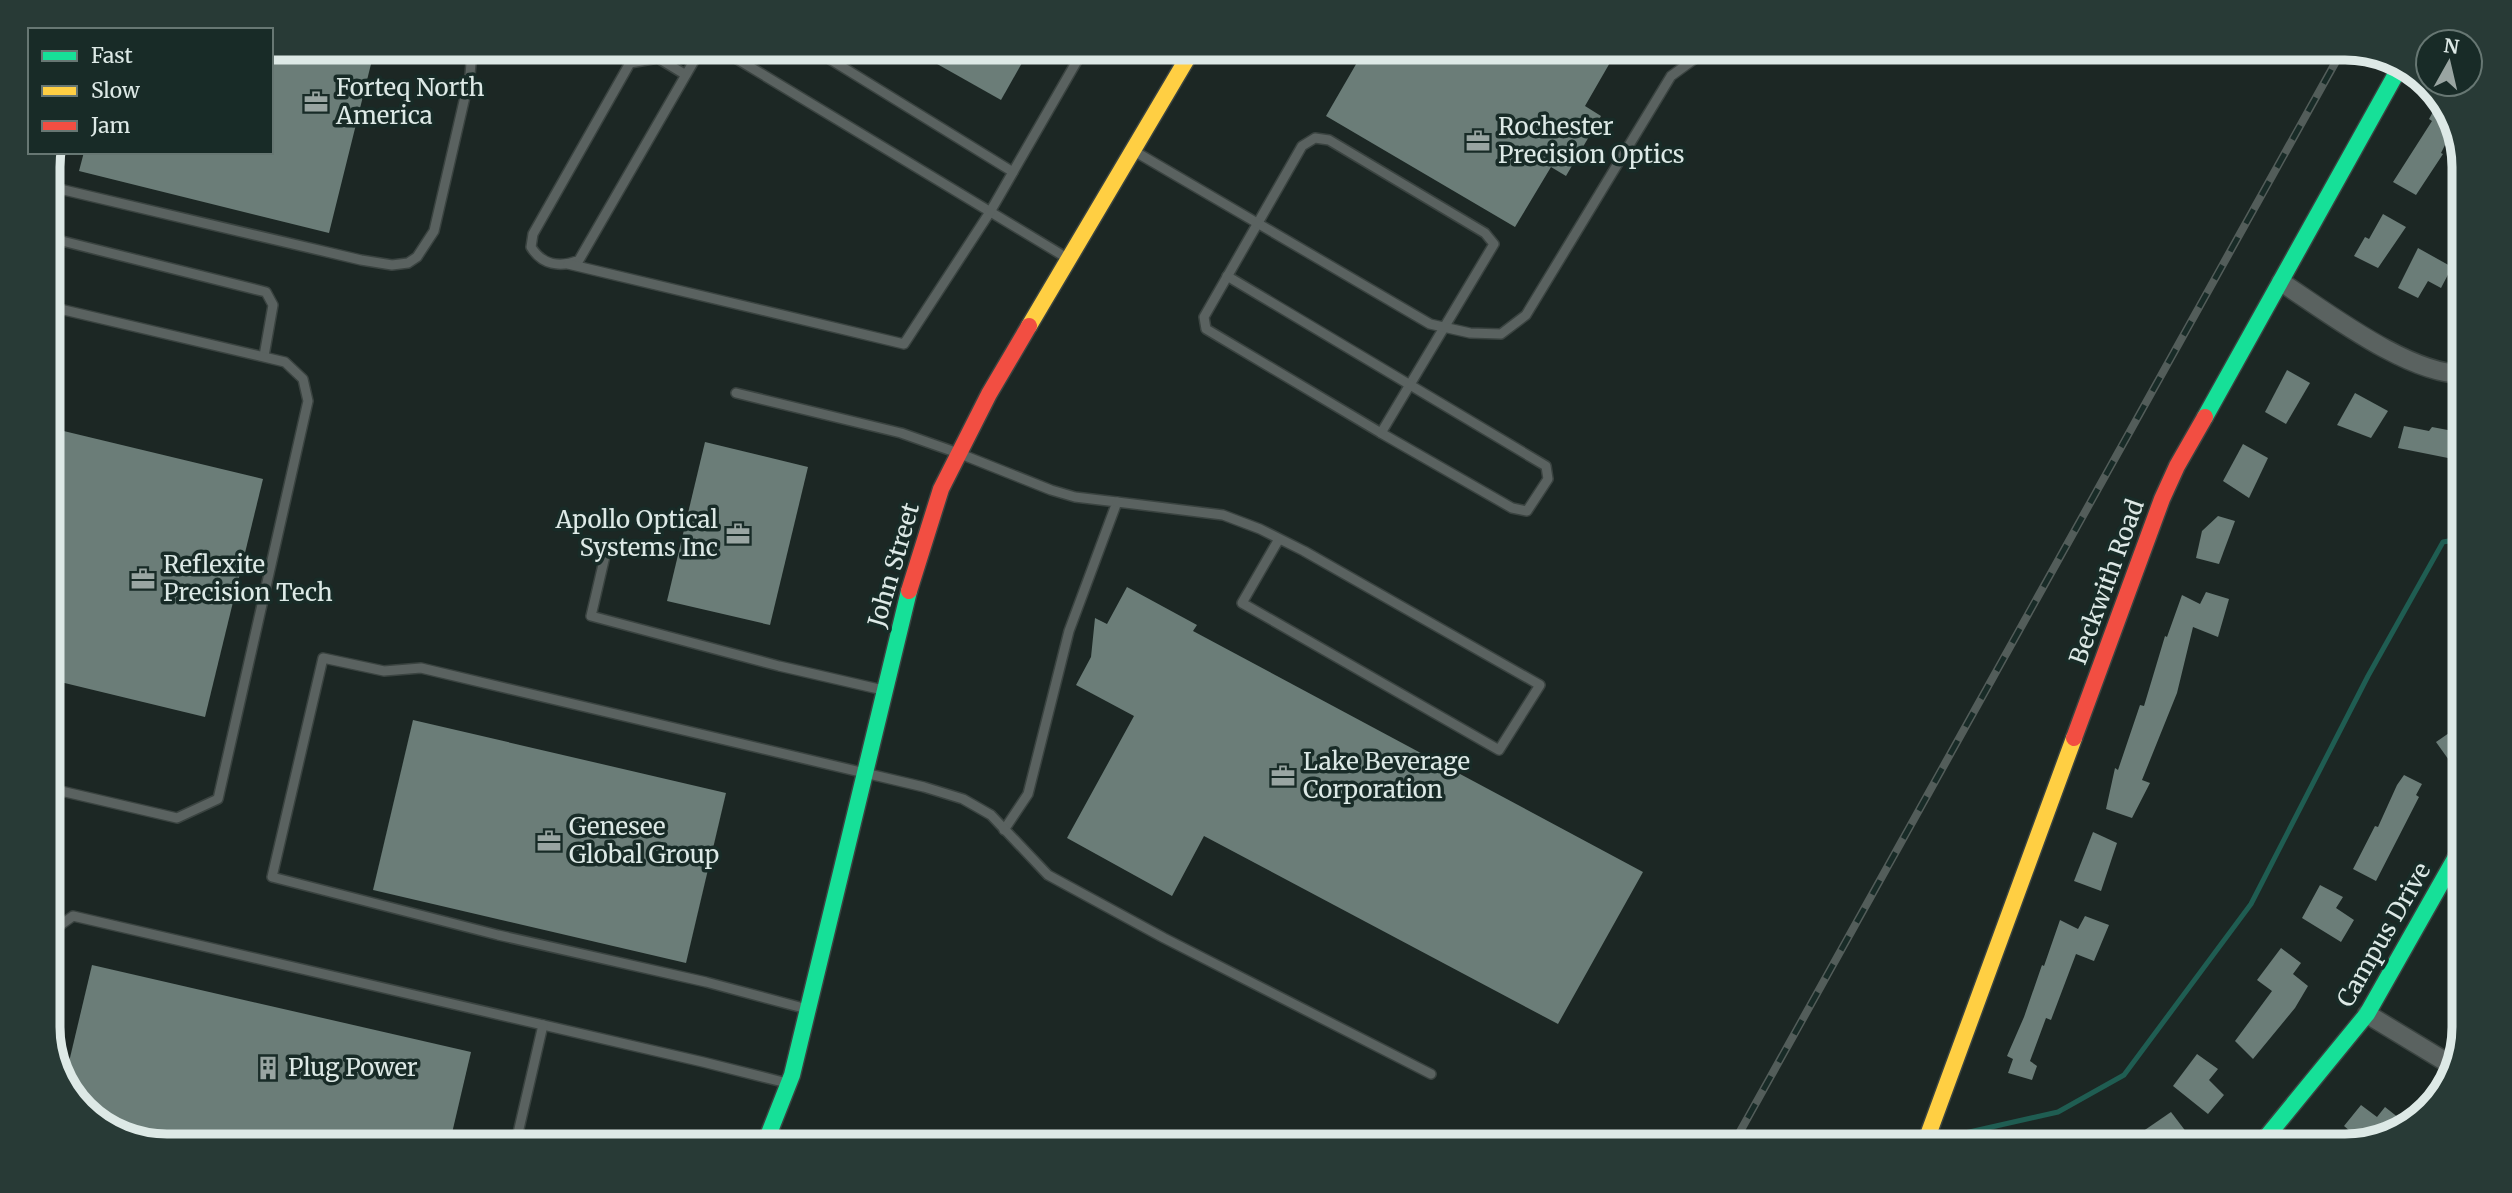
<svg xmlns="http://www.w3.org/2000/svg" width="2512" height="1193" viewBox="0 0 2512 1193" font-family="Merriweather,serif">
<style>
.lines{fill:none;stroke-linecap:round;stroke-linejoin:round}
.stream{stroke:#1f5d52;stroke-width:5}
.building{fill:#6b7d78}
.lane-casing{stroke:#3a4340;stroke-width:12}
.street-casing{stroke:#3a4340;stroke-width:21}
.fast-casing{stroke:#3a4340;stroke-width:19}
.slow-casing{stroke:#3a4340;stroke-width:19}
.jam-casing{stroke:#3a4340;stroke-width:19}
.lane{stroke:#5a6260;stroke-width:9}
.street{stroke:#5a6260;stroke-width:18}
.fast{stroke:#16e098;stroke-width:16}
.slow{stroke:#ffcf43;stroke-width:16}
.jam{stroke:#f24e42;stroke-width:16}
.rail-casing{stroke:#535d5a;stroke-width:8}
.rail{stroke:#182b27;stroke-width:5;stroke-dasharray:16;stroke-linecap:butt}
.labels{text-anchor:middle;stroke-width:7;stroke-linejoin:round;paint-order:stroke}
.poi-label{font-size:24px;fill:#dde9e6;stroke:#182b27;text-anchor:start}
.street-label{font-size:24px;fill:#dde9e6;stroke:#182b27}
.rim{fill:none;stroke:#dde9e6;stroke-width:9}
</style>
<rect width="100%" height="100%" fill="#1c2724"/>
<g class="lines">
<path class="stream" d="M1934 1140 2058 1112 2124 1075 2251 904 2368 676 2443 542 2465 538"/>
</g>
<g class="building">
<path d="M271 47H356L374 52 329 233 79 171 84 152H271Z"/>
<path d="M907 47H1031L1001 100Z"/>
<path d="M1366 47H1619L1585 106 1601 116 1566 176 1551 167 1515 227 1326 116Z"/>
<path d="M2441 97 2444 100 2454 127 2441 153 2443 154 2416 195 2393 182 2432 121 2429 119Z"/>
<path d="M2383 214 2406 227 2378 268 2354 256 2365 237 2369 239Z"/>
<path d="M2418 248 2452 267 2441 288 2428 281 2418 298 2398 288Z"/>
<path d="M2287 370 2310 383 2286 424 2265 412Z"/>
<path d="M2355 393 2388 411 2371 438 2337 425Z"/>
<path d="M2404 426 2429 431 2432 427 2453 431 2448 458 2398 448Z"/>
<path d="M47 427 263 479 205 717 48 679Z"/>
<path d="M705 442 808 467 770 625 667 601Z"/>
<path d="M2243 444 2268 458 2249 498 2223 481Z"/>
<path d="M2218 516 2235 521 2219 564 2196 558 2202 531Z"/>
<path d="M1127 587 1197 625 1193 631 1643 872 1558 1024 1204 836 1172 896 1067 838 1134 716 1076 685 1091 657 1095 618 1107 624Z"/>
<path d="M2206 592 2229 599 2218 637 2193 627 2177 693 2142 780 2150 783 2132 818 2106 809 2115 768 2118 770 2140 705 2144 706 2165 636 2167 637 2182 595 2200 604Z"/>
<path d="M413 720 726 793 686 963 373 890Z"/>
<path d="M2465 722V753L2451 763 2436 742Z"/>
<path d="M2404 775 2422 784 2416 795 2419 797 2376 881 2353 869 2375 826 2378 827 2397 785Z"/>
<path d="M2093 832 2117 843 2101 891 2074 881Z"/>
<path d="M2320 885 2343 897 2336 908 2354 920 2341 942 2302 918Z"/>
<path d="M2085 916 2109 925 2094 961 2076 954 2051 1020 2046 1018 2030 1061 2037 1066 2032 1080 2008 1073 2013 1059 2007 1056 2024 1017 2042 965 2044 966 2060 920 2078 929Z"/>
<path d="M2281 948 2301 963 2293 974 2308 986 2295 1008 2253 1059 2235 1041 2272 991 2257 980Z"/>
<path d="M92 965 471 1052 449 1146H167L121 1136 68 1093 64 1083Z"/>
<path d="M2197 1054 2218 1069 2209 1080 2224 1095 2208 1114 2173 1086Z"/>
<path d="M2361 1105 2377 1117 2385 1107 2409 1126 2362 1141 2344 1126Z"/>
<path d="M2171 1112 2187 1133 2166 1146H2148L2139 1134Z"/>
</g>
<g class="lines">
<g class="lane-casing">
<g id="lane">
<path d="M717 47 1067 258"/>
<path d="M810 47 1013 172"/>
<path d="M686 75 658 58 630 63 533 234 531 247C542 265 560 268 579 260L702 47"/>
<path d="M1315 138 1329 140 1485 233 1494 244 1381 433 1206 329 1204 317 1302 146Z"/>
<path d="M1134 151 1430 324 1470 333 1501 334 1526 315 1671 76 1711 47"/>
<path d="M47 186 361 260 392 265 408 263 417 257 434 231 470 75 471 63 468 47"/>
<path d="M568 264 904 344 990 212 1085 47"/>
<path d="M47 271 52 251 62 241 266 292 273 305 264 356"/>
<path d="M1227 276 1546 466 1548 479 1527 511 1512 508 1381 433"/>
<path d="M47 306 285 362 303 379 308 401 218 799 177 818 48 788"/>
<path d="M736 393 901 433 958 453 1051 490 1075 497 1117 502 1069 631 1028 794 1004 830"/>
<path d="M1117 502 1223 515 1260 529 1304 551 1540 685 1499 750 1242 603 1279 539"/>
<path d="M605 556 591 616 779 666 883 690"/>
<path d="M48 934 73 916 703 1062 787 1083"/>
<path d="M807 1009 706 982 498 935 272 877 323 658 384 671 421 668 924 787 963 799 991 815 1048 875 1164 938 1431 1074"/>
<path d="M515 1146 543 1025"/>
</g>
</g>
<g class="street-casing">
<g id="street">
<path d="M2281 282C2327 312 2410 376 2465 374"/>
<path d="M2367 1014 2456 1068"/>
</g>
</g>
<g class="fast-casing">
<g id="fast">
<path d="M2205 417 2401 65"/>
<path d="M764 1146 792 1075 909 591"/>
<path d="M2259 1146 2367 1014 2465 841"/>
</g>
</g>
<g class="slow-casing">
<g id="slow">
<path d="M1029 326 1194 47"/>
<path d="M1924 1146 2074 738"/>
</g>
</g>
<g class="jam-casing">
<g id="jam">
<path d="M909 591 941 489 989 394 1029 326"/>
<path d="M2074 738 2162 499 2177 466 2205 417"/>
</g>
</g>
<use href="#lane" class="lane"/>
<use href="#street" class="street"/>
<use href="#fast" class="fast"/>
<use href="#slow" class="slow"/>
<use href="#jam" class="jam"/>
<g class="rail-casing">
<path id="rail" d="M1732 1146 2344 47"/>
</g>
<use href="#rail" class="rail"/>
</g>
<defs>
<g id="office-bare" transform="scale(1.89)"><path d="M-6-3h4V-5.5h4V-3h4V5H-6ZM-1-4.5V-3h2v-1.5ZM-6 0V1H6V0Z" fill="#99a5a2" stroke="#182b27" stroke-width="2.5" paint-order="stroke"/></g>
<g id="building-bare" transform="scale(1.89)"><path d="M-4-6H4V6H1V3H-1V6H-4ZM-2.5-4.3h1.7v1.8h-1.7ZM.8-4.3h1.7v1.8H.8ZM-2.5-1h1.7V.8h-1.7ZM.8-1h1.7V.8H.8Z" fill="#99a5a2" stroke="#182b27" stroke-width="2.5" paint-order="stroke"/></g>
</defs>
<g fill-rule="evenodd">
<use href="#office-bare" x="316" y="102"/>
<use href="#office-bare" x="1478" y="141"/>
<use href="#office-bare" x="738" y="534"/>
<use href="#office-bare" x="143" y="579"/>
<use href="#office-bare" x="1283" y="776"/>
<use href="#office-bare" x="549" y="841"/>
<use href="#building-bare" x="268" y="1068"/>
</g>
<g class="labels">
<g class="poi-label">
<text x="336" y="96">Forteq North<tspan x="336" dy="28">America</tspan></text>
<text x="1498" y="135">Rochester<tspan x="1498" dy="28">Precision Optics</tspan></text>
<text x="718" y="528" text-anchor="end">Apollo Optical<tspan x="718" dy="28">Systems Inc</tspan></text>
<text x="163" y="573">Reflexite<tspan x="163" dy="28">Precision Tech</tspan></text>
<text x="1303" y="770">Lake Beverage<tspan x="1303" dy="28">Corporation</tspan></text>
<text x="569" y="835">Genesee<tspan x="569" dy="28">Global Group</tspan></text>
<text x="288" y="1076">Plug Power</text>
</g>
<g class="street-label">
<text transform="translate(894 565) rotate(-74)" y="8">John Street</text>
<text transform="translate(2107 582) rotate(-70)" y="8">Beckwith Road</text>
<text transform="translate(2384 935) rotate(-60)" y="8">Campus Drive</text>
</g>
</g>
<path d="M0 0H2512V1193H0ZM167 60H2345A107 107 0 0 1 2452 167V1027A107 107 0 0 1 2345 1134H167A107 107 0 0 1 60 1027V167A107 107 0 0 1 167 60Z" fill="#283a36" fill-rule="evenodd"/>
<path class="rim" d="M167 60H2345A107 107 0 0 1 2452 167V1027A107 107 0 0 1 2345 1134H167A107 107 0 0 1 60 1027V167A107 107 0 0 1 167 60Z"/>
<rect x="28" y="28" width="245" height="126" fill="#182b27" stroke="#677773" stroke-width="2"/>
<rect x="42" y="51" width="35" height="10" fill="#16e098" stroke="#677773" stroke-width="2"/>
<text x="91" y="63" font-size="21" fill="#dde9e6">Fast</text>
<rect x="42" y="86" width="35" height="10" fill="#ffcf43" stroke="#677773" stroke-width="2"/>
<text x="91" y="98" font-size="21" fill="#dde9e6">Slow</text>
<rect x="42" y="121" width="35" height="10" fill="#f24e42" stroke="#677773" stroke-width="2"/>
<text x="91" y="133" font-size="21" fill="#dde9e6">Jam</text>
<g transform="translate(2449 63) rotate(8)"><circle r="33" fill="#182b27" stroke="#677773" stroke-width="2"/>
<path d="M0-5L12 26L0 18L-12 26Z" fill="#99a5a2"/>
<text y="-10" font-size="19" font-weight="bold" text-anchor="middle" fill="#dde9e6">N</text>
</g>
</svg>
